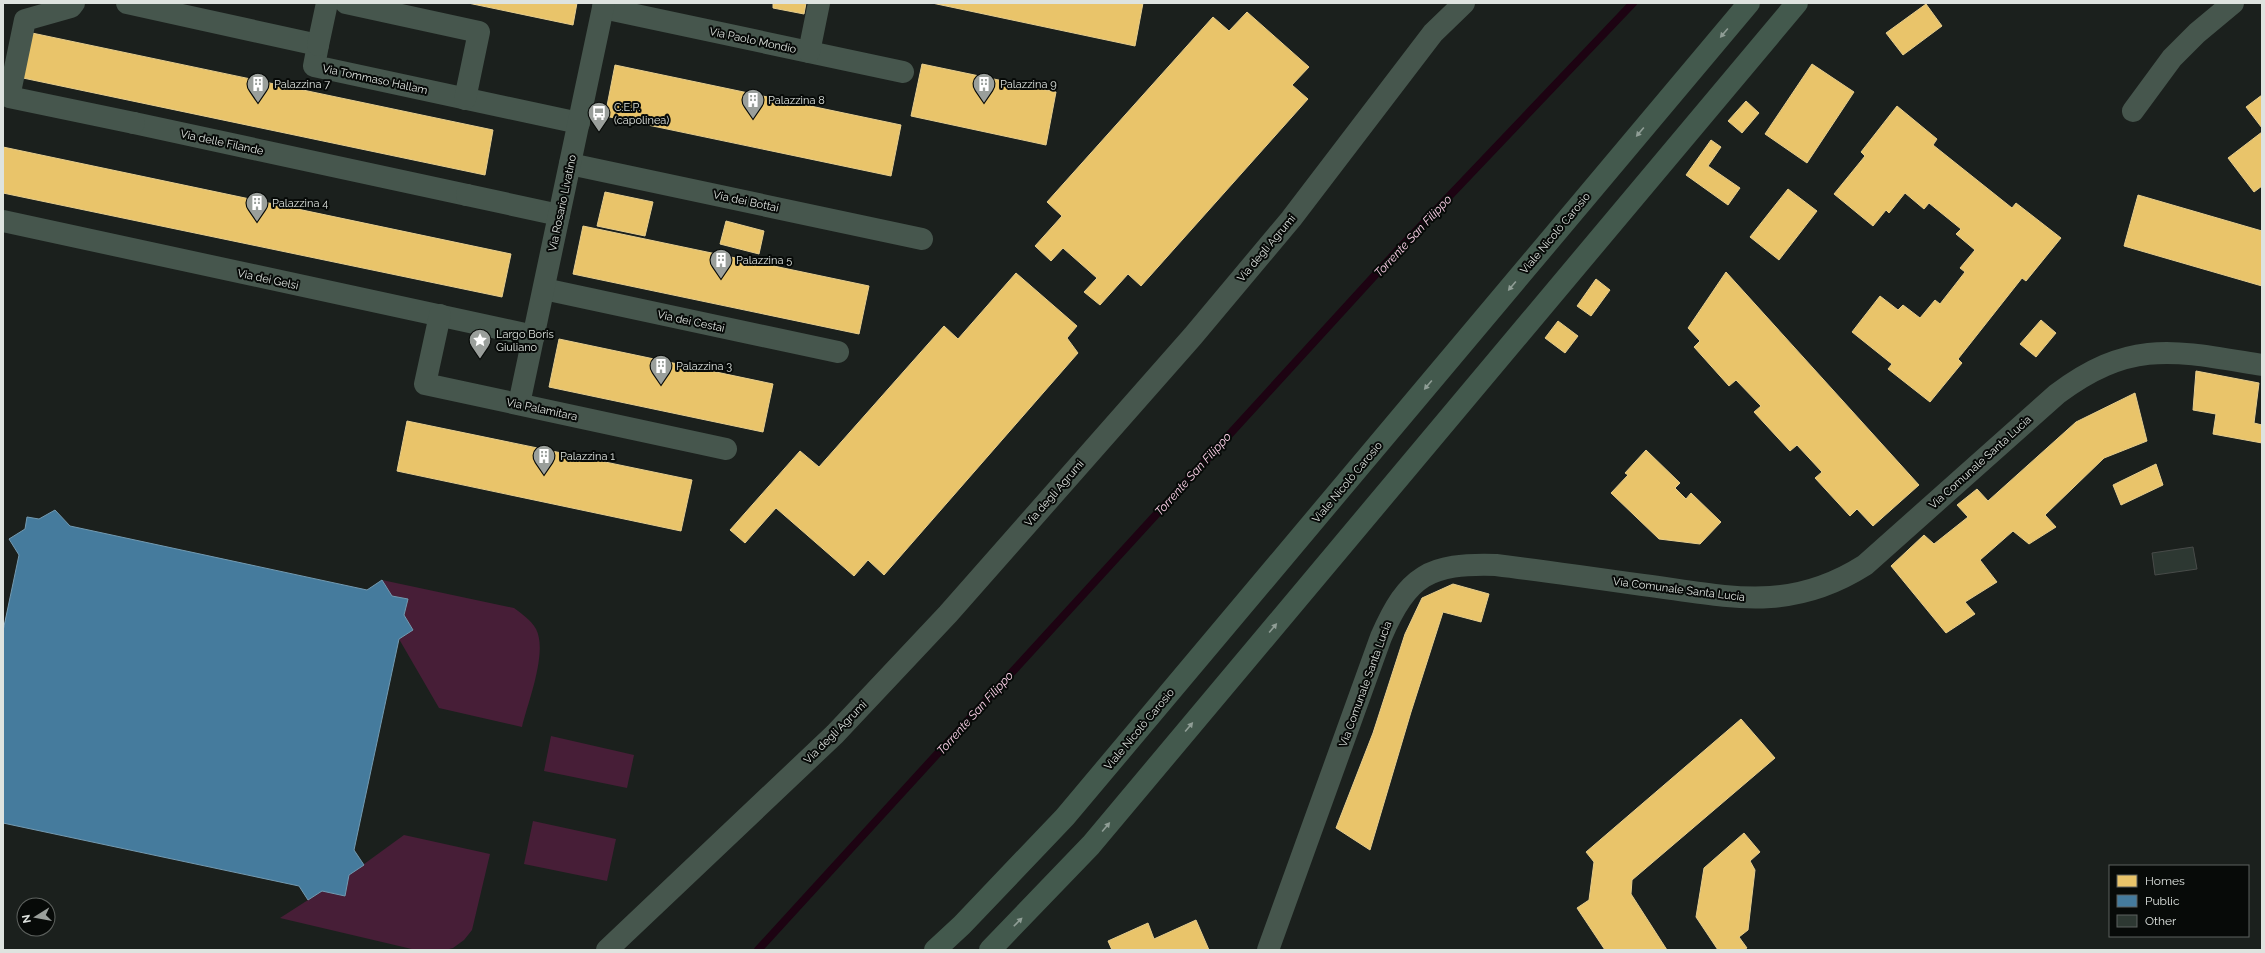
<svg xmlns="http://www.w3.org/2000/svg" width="2265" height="953" viewBox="0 0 2265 953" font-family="Raleway,sans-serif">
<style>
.green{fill:#471e37}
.homes{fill:#e9c46a;stroke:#e6cd8d}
.public{fill:#457b9d;stroke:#739ab1}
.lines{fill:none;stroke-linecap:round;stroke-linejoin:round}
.stream{stroke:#1d0312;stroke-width:8}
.building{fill:#2d3832;stroke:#484b49}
.pedestrian{stroke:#46564d;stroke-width:22}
.minor{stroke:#46564d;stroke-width:22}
.tertiary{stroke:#46564d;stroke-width:22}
.secondary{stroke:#43594d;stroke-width:22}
.oneway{fill:#909e96}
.labels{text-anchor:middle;stroke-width:4;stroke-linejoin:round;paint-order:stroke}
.street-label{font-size:11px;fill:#dee3df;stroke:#070a08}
.poi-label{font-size:11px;fill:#dee3df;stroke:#070a08;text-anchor:start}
.water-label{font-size:12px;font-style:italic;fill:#fed2e9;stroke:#070a08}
</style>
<rect width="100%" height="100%" fill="#1b201d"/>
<g class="green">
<path d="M382 580 514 608C522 614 531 620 536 629 548 652 528 702 522 727L439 708 399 639 413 630 404 615 408 599 392 596Z"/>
<path d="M551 736 634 755 627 788 544 771Z"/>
<path d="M533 821 616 839 607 881 524 864Z"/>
<path d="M404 835 490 854 472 930 464 940 453 948 445 950H416L280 918 322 891 345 896 349 875Z"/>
</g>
<g class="homes">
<path d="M468 3H577L573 25Z"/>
<path d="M773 3H806L804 14 773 8Z"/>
<path d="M932 3H1143L1135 46Z"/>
<path d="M1926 4 1942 26 1903 55 1886 33Z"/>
<path d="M1247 12 1309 67 1292 85 1308 99 1141 286 1128 274 1100 305 1084 292 1097 278 1063 248 1051 261 1035 246 1062 216 1047 202 1213 17 1229 31Z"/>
<path d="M32 33 493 130 485 175 23 78Z"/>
<path d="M922 64 1056 92 1046 145 911 116Z"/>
<path d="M1812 64 1854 92 1807 163 1765 134Z"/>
<path d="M615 65 901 125 891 176 605 116Z"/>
<path d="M2262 95V128L2246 107Z"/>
<path d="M1746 101 1759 113 1742 133 1728 121Z"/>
<path d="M1897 106 1937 139 1933 145 2012 208 2016 203 2061 238 2026 281 2022 278 1958 359 1962 363 1930 402 1888 369 1892 364 1852 332 1880 296 1898 310 1903 305 1920 318 1935 300 1940 304 1965 272 1960 268 1975 250 1956 234 1961 229 1929 203 1924 209 1905 193 1889 213 1886 210 1873 226 1834 194 1865 156 1861 152Z"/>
<path d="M2262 132V186L2254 192 2228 158Z"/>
<path d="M1711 140 1721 147 1708 166 1740 188 1728 205 1686 175Z"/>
<path d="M3 147 511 254 502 297 3 193Z"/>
<path d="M1788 189 1817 211 1779 260 1750 237Z"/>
<path d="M605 192 653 202 645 236 597 226Z"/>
<path d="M2138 195 2262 231V286L2124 246Z"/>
<path d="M726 221 764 231 759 254 720 244Z"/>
<path d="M583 226 869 286 859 334 573 274Z"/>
<path d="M1726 272 1919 485 1873 526 1857 509 1850 516 1815 478 1822 472 1797 445 1790 451 1754 412 1761 406 1736 380 1729 386 1694 347 1700 341 1688 328Z"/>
<path d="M1016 273 1077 326 1067 338 1078 353 884 575 868 560 854 576 776 508 745 543 730 530 800 451 819 467 944 326 958 339Z"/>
<path d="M1596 279 1610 290 1591 316 1577 306Z"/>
<path d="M2041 320 2056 333 2036 357 2020 344Z"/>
<path d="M1558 321 1578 336 1565 353 1545 338Z"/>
<path d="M559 339 773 384 763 432 549 387Z"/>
<path d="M2196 371 2259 383 2254 423 2262 425V443L2213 434 2216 414 2193 410Z"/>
<path d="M2135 393 2147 441 2104 458 2045 515 2056 527 2029 544 2013 531 1980 560 1997 582 1965 602 1975 614 1946 633 1891 566 1924 535 1934 544 1968 517 1957 505 1977 489 1988 501 2076 422Z"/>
<path d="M407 421 692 480 681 531 397 471Z"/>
<path d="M1646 450 1680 483 1675 488 1686 499 1691 493 1721 522 1700 544 1659 539 1611 493 1628 475 1625 473Z"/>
<path d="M2156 464 2163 485 2121 505 2113 485Z"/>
<path d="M1453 584 1489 594 1481 622 1443 612 1411 712 1370 850 1336 828 1373 733 1405 634 1422 598Z"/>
<path d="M1741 719 1775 758 1632 880 1631 894 1667 950H1605L1577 908 1589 900 1594 862 1586 852Z"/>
<path d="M1744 833 1760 852 1750 861 1755 870 1748 930 1739 937 1747 948 1743 950H1718L1696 917 1704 868Z"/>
<path d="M1196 920 1209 950H1112L1108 941 1148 923 1154 939Z"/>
</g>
<path class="public" d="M55 510 70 526 367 590 382 580 392 596 408 599 404 615 413 630 399 639 354 850 364 865 349 875 345 896 322 891 308 900 299 886 3 823V631L19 555 9 539 25 529 27 517 39 519Z"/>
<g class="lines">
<path class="stream" d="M758 950 1398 250 1633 3"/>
</g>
<path class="building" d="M2193 547 2197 569 2155 575 2152 553Z"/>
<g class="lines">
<path class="pedestrian" d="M134 123 467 195"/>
<g class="minor">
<path d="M74 3 71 7 25 20 9 97 134 123"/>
<path d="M127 3 318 45 314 66 579 123"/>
<path d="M346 3 479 32 465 99"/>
<path d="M603 8 903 72"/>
<path d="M318 45 327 3"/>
<path d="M809 52 819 3"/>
<path d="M2133 111 2172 58 2197 33 2233 3"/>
<path d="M570 164 922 239"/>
<path d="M467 195 559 215"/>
<path d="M3 221 534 336"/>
<path d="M544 289 838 352"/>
<path d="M440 315 425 384 726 449"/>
<path d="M519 404 604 3"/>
<path d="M607 950 835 734 948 614 1193 336 1291 219 1433 33 1464 3"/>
</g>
<path class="tertiary" d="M1268 950 1381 637C1408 575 1429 563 1496 565 1545 571 1594 578 1643 585 1727 596 1788 614 1865 565L2057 394C2132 338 2176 351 2262 365"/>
<g class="secondary">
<path d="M935 950 962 925 1065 817 1749 3"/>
<path d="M990 950 1091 845 1797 3"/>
</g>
</g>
<defs><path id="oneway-solid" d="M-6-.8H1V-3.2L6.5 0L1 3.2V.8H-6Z"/></defs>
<g class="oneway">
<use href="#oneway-solid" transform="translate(1724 33) rotate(130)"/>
<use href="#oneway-solid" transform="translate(1640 132) rotate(130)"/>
<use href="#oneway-solid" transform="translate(1512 286) rotate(130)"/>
<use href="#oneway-solid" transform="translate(1428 385) rotate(130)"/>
<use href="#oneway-solid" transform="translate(1273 628) rotate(-50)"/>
<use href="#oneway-solid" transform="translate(1189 727) rotate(-50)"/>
<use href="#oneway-solid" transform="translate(1106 827) rotate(-50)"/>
<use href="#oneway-solid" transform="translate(1018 922) rotate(-45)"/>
</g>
<defs>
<g id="building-pin" transform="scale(1.15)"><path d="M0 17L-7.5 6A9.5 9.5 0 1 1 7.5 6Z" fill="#9a9f9b" stroke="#070a08"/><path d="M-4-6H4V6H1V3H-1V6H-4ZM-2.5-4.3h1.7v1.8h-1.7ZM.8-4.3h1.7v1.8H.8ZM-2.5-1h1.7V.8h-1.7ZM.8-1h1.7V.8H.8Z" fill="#fff"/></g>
<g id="bus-pin" transform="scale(1.15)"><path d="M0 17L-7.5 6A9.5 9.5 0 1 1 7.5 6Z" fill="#9a9f9b" stroke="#070a08"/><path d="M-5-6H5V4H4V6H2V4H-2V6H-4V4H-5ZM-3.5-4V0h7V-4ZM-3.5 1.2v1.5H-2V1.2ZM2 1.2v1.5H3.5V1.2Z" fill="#fff"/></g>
<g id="sight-pin" transform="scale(1.15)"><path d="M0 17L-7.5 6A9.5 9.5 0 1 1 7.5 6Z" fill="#9a9f9b" stroke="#070a08"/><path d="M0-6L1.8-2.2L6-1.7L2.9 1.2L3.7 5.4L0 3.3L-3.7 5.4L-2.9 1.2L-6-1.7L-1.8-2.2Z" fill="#fff"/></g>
</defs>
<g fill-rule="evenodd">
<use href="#building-pin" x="258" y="84"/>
<use href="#building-pin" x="984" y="84"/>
<use href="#building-pin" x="753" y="100"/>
<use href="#bus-pin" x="599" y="113"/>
<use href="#building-pin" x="257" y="203"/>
<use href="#building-pin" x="721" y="260"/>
<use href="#sight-pin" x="480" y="340"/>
<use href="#building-pin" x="661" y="366"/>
<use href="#building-pin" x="544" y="456"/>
</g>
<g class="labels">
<g class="street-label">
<text transform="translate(753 40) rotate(12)" y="4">Via Paolo Mondio</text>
<text transform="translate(375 79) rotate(12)" y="4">Via Tommaso Hallam</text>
<text transform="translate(222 142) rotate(12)" y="4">Via delle Filande</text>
<text transform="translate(746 201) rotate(12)" y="4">Via dei Bottai</text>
<text transform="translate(562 203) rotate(-78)" y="4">Via Rosario Livatino</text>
<text transform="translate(1555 233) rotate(-50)" y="4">Viale Nicolò Carosio</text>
<text transform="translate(1266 248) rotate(-50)" y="4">Via degli Agrumi</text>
<text transform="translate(268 279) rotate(12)" y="4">Via dei Gelsi</text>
<text transform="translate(691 321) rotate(12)" y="4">Via dei Cestai</text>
<text transform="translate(542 409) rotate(12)" y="4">Via Palamitara</text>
<text transform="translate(1980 462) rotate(-42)" y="4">Via Comunale Santa Lucia</text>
<text transform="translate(1347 482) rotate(-50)" y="4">Viale Nicolò Carosio</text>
<text transform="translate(1054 493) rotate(-49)" y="4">Via degli Agrumi</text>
<text transform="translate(1679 589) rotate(7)" y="4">Via Comunale Santa Lucia</text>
<text transform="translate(1365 684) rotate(-70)" y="4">Via Comunale Santa Lucia</text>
<text transform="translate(1139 729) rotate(-50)" y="4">Viale Nicolò Carosio</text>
<text transform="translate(835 732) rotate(-45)" y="4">Via degli Agrumi</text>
</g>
<g class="poi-label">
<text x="274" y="88">Palazzina 7</text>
<text x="1000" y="88">Palazzina 9</text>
<text x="768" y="104">Palazzina 8</text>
<text x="614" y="111">C.E.P.<tspan x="614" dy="13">(capolinea)</tspan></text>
<text x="272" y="207">Palazzina 4</text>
<text x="736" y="264">Palazzina 5</text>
<text x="496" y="338">Largo Boris<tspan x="496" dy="13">Giuliano</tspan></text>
<text x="676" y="370">Palazzina 3</text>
<text x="560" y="460">Palazzina 1</text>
</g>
<g class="water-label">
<text transform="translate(1413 236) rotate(-47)" y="4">Torrente San Filippo</text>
<text transform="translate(1193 474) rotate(-48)" y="4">Torrente San Filippo</text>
<text transform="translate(975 713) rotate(-48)" y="4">Torrente San Filippo</text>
</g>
</g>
<rect width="2265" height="953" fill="none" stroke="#dee3df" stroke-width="8"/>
<rect x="2109" y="865" width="140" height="72" fill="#070a08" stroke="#5d615e"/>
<rect x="2117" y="875" width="20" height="12" fill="#e9c46a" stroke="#5d615e"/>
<text x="2145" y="885" font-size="12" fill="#dee3df">Homes</text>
<rect x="2117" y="895" width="20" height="12" fill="#457b9d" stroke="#5d615e"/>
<text x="2145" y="905" font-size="12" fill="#dee3df">Public</text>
<rect x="2117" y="915" width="20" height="12" fill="#2d3832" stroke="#5d615e"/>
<text x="2145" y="925" font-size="12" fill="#dee3df">Other</text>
<g transform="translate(36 917) rotate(259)"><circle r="19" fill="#070a08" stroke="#5d615e"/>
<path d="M0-3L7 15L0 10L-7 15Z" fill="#9a9f9b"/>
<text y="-6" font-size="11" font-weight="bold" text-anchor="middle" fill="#dee3df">N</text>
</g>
</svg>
